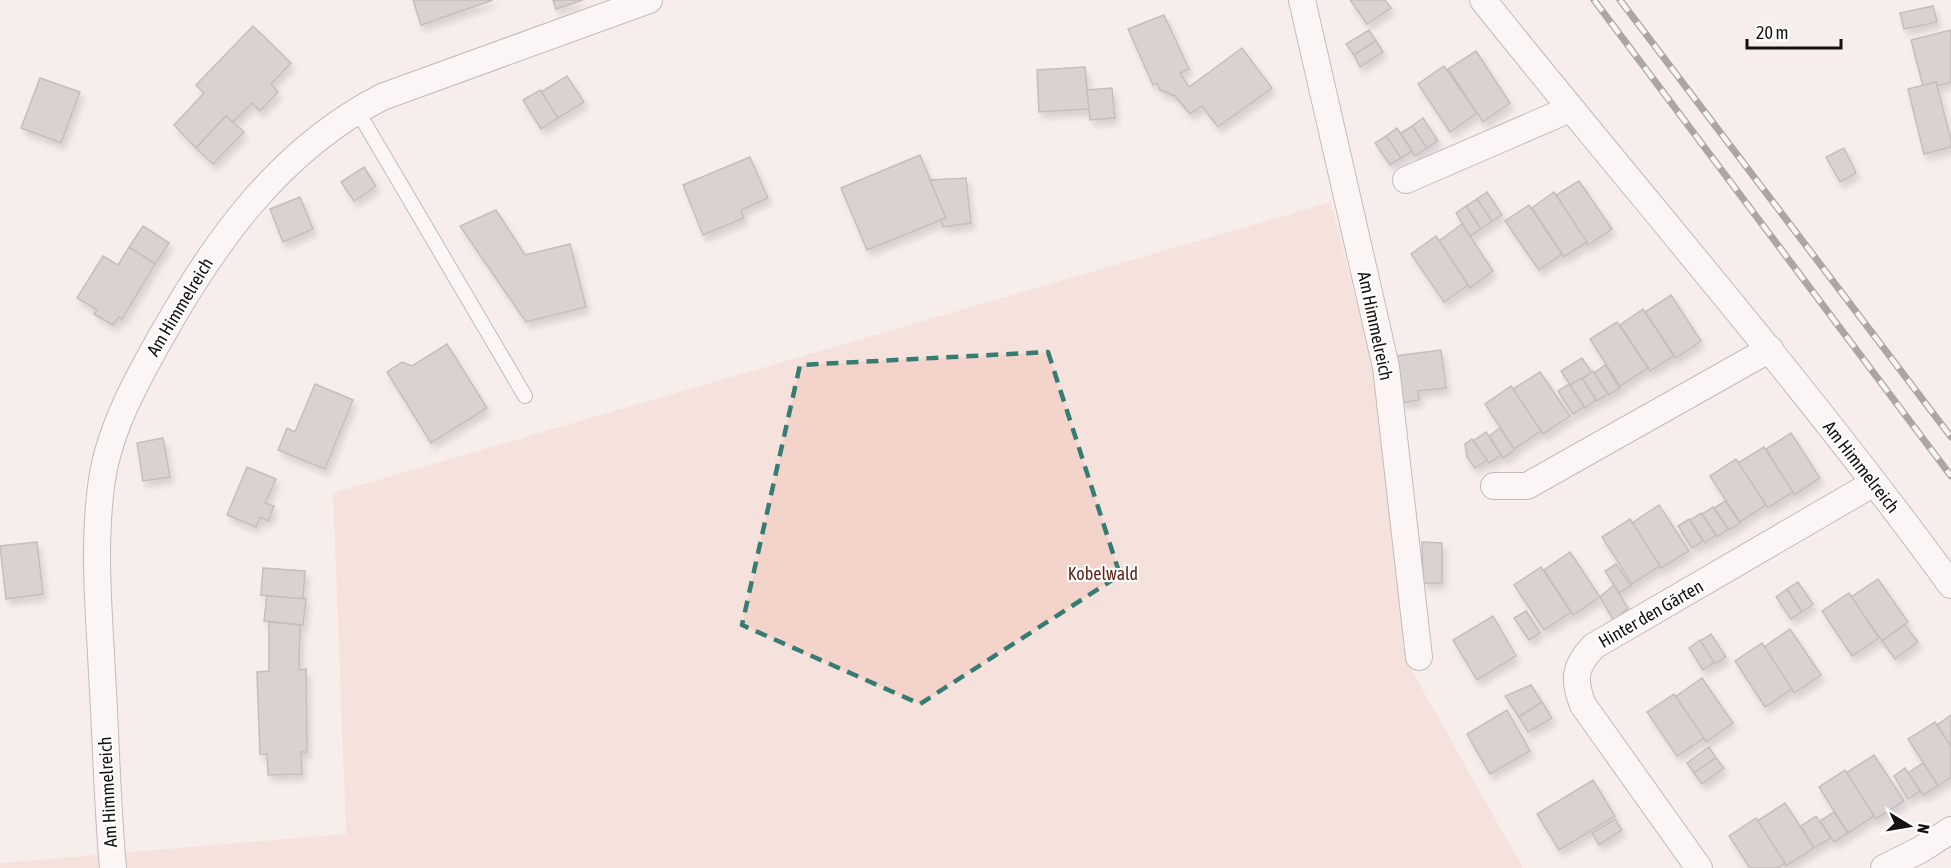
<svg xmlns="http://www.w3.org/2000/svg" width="1951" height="868" viewBox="0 0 1951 868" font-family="'Asap Condensed',sans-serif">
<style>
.green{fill:#f4d3cb}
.building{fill:#b7afae;stroke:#898280;stroke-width:1.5;filter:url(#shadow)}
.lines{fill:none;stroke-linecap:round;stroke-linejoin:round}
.service-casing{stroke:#827a79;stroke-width:16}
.minor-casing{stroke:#827a79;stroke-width:28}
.service{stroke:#fff;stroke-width:14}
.minor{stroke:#fff;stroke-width:26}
.rail-casing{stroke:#504c4b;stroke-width:7}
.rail{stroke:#fff;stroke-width:4.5;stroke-dasharray:14;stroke-linecap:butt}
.marked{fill:none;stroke:#377c72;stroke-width:4.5;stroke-dasharray:12 8;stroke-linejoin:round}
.labels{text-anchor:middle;stroke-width:4.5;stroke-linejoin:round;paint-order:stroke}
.street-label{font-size:18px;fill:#141110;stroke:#fff}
.park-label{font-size:18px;fill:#5d251a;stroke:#fff}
</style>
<defs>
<filter id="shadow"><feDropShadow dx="3.5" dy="6" stdDeviation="3" flood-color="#0004"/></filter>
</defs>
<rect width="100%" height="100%" fill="#f7eeec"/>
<path class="green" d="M1331 202 1375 376 1410 667 1523 868H0V863L346 834 333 493Z"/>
<g class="building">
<path d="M413 0H493L421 25Z"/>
<path d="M553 0H583L556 9Z"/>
<path d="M1350 0H1385L1391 8 1367 24Z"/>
<path d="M1933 6 1937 22 1904 29 1900 13Z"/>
<path d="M1164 15 1189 69 1180 73 1189 87 1242 48 1272 88 1218 127 1202 106 1190 114 1175 96 1160 90 1157 83 1153 85 1128 29Z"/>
<path d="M253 26 291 63 271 84 278 92 260 111 252 103 233 122 226 116 196 148 174 125 204 93 196 85Z"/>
<path d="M1369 30 1376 41 1354 55 1346 44Z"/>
<path d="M1951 30V82L1937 86 1936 82 1923 86 1911 40Z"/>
<path d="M1376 41 1383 52 1360 67 1354 55Z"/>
<path d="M1476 51 1510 103 1483 122 1448 69Z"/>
<path d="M1444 66 1477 113 1450 132 1418 84Z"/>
<path d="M1085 67 1089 109 1039 112 1037 70Z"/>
<path d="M567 76 584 102 558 118 541 92Z"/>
<path d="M40 78 80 92 61 143 21 128Z"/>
<path d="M1936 82 1951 140V147L1924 154 1908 89Z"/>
<path d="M1112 88 1115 118 1090 120 1087 90Z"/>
<path d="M540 90 558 118 541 129 523 100Z"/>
<path d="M226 116 244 132 213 164 196 148Z"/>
<path d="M1423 118 1438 141 1427 148 1412 126Z"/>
<path d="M1412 126 1427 148 1415 156 1401 133Z"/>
<path d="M1397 128 1412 151 1401 158 1386 136Z"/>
<path d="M1386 136 1401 158 1390 165 1375 143Z"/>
<path d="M1844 148 1856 173 1840 182 1826 157Z"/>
<path d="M920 155 946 218 867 250 841 188Z"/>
<path d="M750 157 768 198 741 210 744 218 703 235 683 185Z"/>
<path d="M364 167 376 186 354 201 341 182Z"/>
<path d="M966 178 971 223 943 227 941 219 946 218 930 180Z"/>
<path d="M1579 181 1612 229 1588 245 1556 195Z"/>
<path d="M1487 192 1502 215 1492 221 1477 199Z"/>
<path d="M1554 192 1587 242 1564 257 1532 208Z"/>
<path d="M300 197 313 229 283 242 270 209Z"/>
<path d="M1477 199 1492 221 1481 229 1466 206Z"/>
<path d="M1529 205 1562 254 1539 270 1505 221Z"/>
<path d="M1466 206 1481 229 1470 236 1456 213Z"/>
<path d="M496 210 525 255 570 244 586 307 526 322 460 226Z"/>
<path d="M1462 224 1493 271 1470 288 1439 241Z"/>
<path d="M143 226 169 243 155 264 129 247Z"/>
<path d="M1436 236 1468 285 1444 302 1411 254Z"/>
<path d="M129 247 155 264 122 319 119 317 113 325 94 314 97 310 77 298 103 256 118 265Z"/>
<path d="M1671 295 1701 341 1676 358 1645 312Z"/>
<path d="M1643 309 1674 356 1650 371 1620 325Z"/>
<path d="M1617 322 1648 368 1620 386 1590 339Z"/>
<path d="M447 344 487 408 431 443 387 372 402 362 412 366Z"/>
<path d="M1441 350 1446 388 1418 391 1419 400 1401 403 1395 356Z"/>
<path d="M1582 358 1592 373 1570 385 1561 371Z"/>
<path d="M1605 365 1620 388 1609 395 1594 373Z"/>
<path d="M1593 371 1608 394 1597 401 1582 379Z"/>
<path d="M1540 372 1570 416 1543 434 1513 389Z"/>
<path d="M1582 378 1596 400 1585 408 1570 385Z"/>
<path d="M315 384 353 400 325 469 278 450 287 428 295 432Z"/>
<path d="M1569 384 1584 407 1573 414 1558 391Z"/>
<path d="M1511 386 1541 431 1514 449 1485 404Z"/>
<path d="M1500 428 1515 450 1503 458 1489 436Z"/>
<path d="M1486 432 1501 455 1489 463 1473 441Z"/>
<path d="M1791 433 1820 478 1794 495 1766 449Z"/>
<path d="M163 438 170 477 143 481 137 443Z"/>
<path d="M1472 439 1487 460 1475 468 1467 457 1465 444Z"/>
<path d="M1764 447 1793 492 1768 508 1738 463Z"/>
<path d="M1736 459 1766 505 1740 522 1710 476Z"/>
<path d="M247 467 276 479 265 503 274 506 268 521 260 517 256 527 227 515Z"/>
<path d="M1725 501 1740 523 1729 530 1714 508Z"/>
<path d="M1659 505 1689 551 1661 568 1632 523Z"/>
<path d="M1713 507 1728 529 1717 537 1702 514Z"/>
<path d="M1701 513 1716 535 1705 543 1690 520Z"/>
<path d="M1630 519 1660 566 1632 584 1602 537Z"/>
<path d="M1689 519 1703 541 1692 548 1678 526Z"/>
<path d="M37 542 43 594 6 599 0 546Z"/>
<path d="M1422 542 1442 543V583H1423Z"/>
<path d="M1570 552 1600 597 1573 615 1544 570Z"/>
<path d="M1616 564 1631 586 1619 593 1605 571Z"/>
<path d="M1541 567 1571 612 1544 630 1514 585Z"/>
<path d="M263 568 305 571 303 599 261 595Z"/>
<path d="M1878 579 1908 622 1882 641 1851 597Z"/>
<path d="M1798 582 1813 604 1802 612 1787 589Z"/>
<path d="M1614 585 1628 608 1614 621 1600 597Z"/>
<path d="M1787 589 1802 612 1791 619 1776 597Z"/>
<path d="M1849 593 1879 638 1852 656 1822 611Z"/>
<path d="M267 596 306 599 303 625 264 621Z"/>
<path d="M1526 611 1540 633 1529 640 1514 618Z"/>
<path d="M1493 616 1516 656 1477 680 1453 640Z"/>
<path d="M269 622 300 625 299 670 306 669 307 752H301L302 774 268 775 267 754H260L257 672 269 671Z"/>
<path d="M1905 625 1918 642 1895 659 1882 641Z"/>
<path d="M1790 629 1821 675 1794 693 1764 647Z"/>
<path d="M1711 634 1726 657 1715 664 1700 641Z"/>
<path d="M1700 640 1714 662 1703 670 1689 648Z"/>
<path d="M1762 643 1792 689 1765 707 1735 661Z"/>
<path d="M1702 678 1733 723 1706 742 1675 697Z"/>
<path d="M1531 685 1542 702 1519 717 1505 696Z"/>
<path d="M1674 694 1704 738 1677 756 1647 712Z"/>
<path d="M1542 702 1552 718 1528 732 1519 717Z"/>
<path d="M1507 710 1530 751 1490 774 1467 734Z"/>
<path d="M1951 715V747L1937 725Z"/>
<path d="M1935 722 1951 747V777L1938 786 1908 739Z"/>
<path d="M1709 747 1716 758 1694 773 1687 763Z"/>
<path d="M1874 755 1904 801 1876 819 1846 773Z"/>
<path d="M1716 758 1724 768 1702 784 1694 773Z"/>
<path d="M1923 763 1938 786 1923 795 1908 773Z"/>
<path d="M1905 768 1920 791 1908 799 1894 776Z"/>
<path d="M1845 770 1874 816 1848 833 1819 787Z"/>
<path d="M1593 780 1615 816 1559 850 1537 814Z"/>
<path d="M1785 803 1814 848 1786 866 1757 821Z"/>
<path d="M1834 812 1848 833 1834 842 1820 821Z"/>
<path d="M1816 816 1831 838 1814 848 1801 826Z"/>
<path d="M1756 818 1785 863 1777 868H1750L1729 836Z"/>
<path d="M1615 819 1622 830 1599 845 1592 833Z"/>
</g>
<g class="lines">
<g class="service-casing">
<path id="service" d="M357 110 525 396"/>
</g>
<g class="minor-casing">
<g id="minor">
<path d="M1302 0 1386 367 1419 657"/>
<path d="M1483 0C1639 195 1804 383 1951 585"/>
<path d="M1406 180 1570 109"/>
<path d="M1494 486H1527L1770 349"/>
<path d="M113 868C107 803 106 738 102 673 99 611 93 549 101 487 107 434 135 383 161 337 216 239 280 150 382 97L649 0"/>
<path d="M1699 868 1583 705C1573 680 1574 666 1594 646L1874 483"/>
<path d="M1884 868 1920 850 1951 830"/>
</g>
</g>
<use href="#service" class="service"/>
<use href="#minor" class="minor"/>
<g class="rail-casing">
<g id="rail">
<path d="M1594 0 1951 476"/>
<path d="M1620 0 1951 437"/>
</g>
</g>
<use href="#rail" class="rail"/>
</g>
<path d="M0 0H1951V868H0ZM1048 352 1120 575 920 704 742 625 800 365Z" fill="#f7eeec" fill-opacity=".55" fill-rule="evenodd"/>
<path class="marked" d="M1048 352 1120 575 920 704 742 625 800 365Z"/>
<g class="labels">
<g class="street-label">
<text transform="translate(180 307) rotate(-59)" y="6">Am Himmelreich</text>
<text transform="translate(1375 326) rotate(78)" y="6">Am Himmelreich</text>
<text transform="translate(1861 467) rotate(52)" y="6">Am Himmelreich</text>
<text transform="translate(1651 614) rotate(-30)" y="6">Hinter den Gärten</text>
<text transform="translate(108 792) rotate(-93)" y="6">Am Himmelreich</text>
</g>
<g class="park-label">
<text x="1103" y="580">Kobelwald</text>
</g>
</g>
<g transform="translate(1909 826) rotate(101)" stroke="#ffffff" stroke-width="4.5" paint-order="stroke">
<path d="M0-4.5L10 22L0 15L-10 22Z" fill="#141110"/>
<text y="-9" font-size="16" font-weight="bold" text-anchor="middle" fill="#141110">N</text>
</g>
<path d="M1747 39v9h94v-9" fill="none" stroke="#141110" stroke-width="3"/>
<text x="1756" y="39" font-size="18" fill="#141110" stroke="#ffffff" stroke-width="4.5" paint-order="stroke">20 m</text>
</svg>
